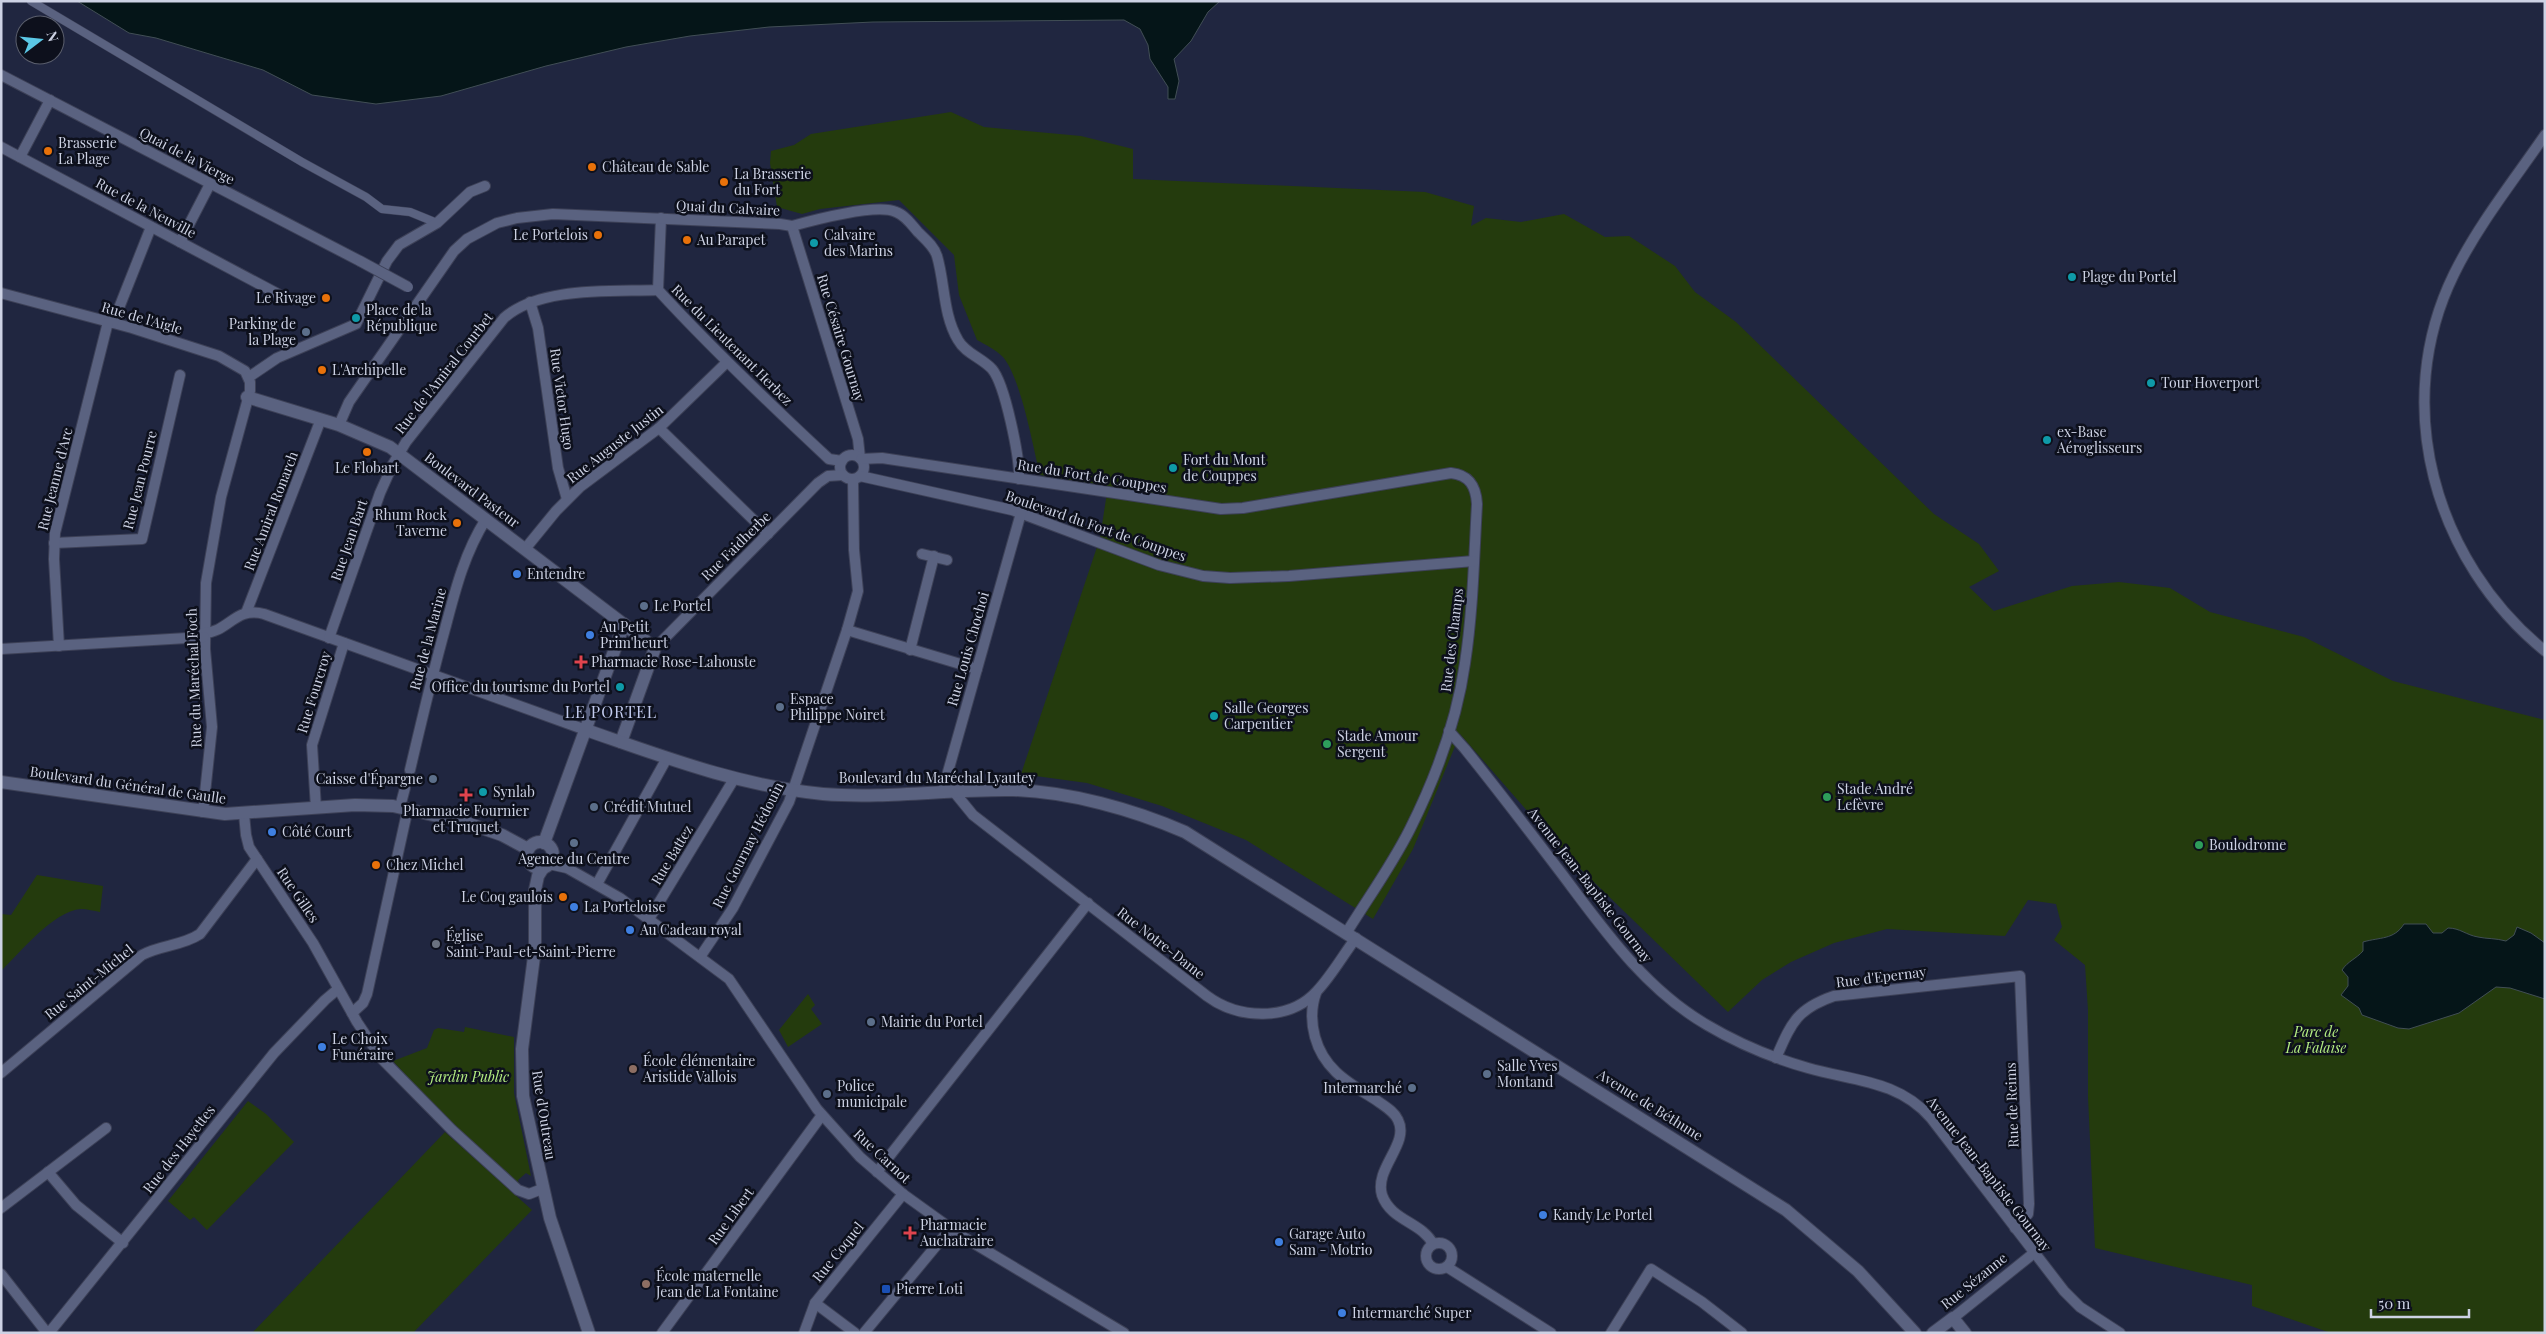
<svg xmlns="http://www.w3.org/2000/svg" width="2546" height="1334" viewBox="0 0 2546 1334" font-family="'Playfair Display',serif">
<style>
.green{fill:#243b0d}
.water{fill:#051518;stroke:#414e55}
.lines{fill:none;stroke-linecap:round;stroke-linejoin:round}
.minor-tunnel{stroke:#3a4059;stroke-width:10;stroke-dasharray:10 5;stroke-linecap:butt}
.pedestrian-casing{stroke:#3d4157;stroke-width:9}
.minor-casing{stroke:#3d4157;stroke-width:12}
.tertiary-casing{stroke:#3d4157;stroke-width:14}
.pedestrian{stroke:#5a6280;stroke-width:8}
.minor{stroke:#5a6280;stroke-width:10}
.tertiary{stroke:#5a6280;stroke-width:12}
.minor-bridge-casing{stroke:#3d4157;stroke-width:12;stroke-linecap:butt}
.minor-bridge{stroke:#5a6280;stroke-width:10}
.food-dot{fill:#e8710a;stroke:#0d101c;stroke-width:2}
.culture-dot{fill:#0f9aa8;stroke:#0d101c;stroke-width:2}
.service-dot{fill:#5c6f8a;stroke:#0d101c;stroke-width:2}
.shop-dot{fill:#3f7fe0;stroke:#0d101c;stroke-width:2}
.health-dot{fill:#e0444e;stroke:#0d101c;stroke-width:2}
.leisure-dot{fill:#2e9e5b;stroke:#0d101c;stroke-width:2}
.worship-dot{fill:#6b7280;stroke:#0d101c;stroke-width:2}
.education-dot{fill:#8d6e63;stroke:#0d101c;stroke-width:2}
.transit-dot{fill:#1a4fb4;stroke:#0d101c;stroke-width:2}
.labels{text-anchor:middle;stroke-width:5;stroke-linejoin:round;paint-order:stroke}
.poi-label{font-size:14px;fill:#cdd2e4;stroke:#0d101c;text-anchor:start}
.street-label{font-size:14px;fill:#cdd2e4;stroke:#0d101c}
.park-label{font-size:14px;font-style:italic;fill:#b5ef83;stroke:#0d101c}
.quarter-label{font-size:16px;letter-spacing:1px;fill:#c2cbee;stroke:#0d101c}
</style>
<rect width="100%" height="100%" fill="#202640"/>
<g class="green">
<path d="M951 112 984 127 1081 136 1133 149V179L1425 192 1474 206 1471 226 1486 218 1521 222 1564 214 1605 237 1629 236 1675 266 1695 292 1736 322 1934 514 1979 544 1999 571 1969 587 1994 611 2072 586 2119 582 2170 588 2210 612 2304 637 2393 681 2545 720V1333H2331L2252 1306V1285L2095 1248 2088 1097V1010L2085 965 2054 940 2062 927 2056 904 2028 900 2005 936 1887 929 1834 943 1791 962 1762 980 1728 1012 1565 854 1460 734 1413 849 1373 919 1246 840 1162 806 1087 783 1021 774 1100 538 1108 486 1040 475C1033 447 1021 378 1003 357 995 349 986 345 977 340L959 295 954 255 899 200 820 209 802 214 777 207 770 163 771 151 794 145 811 134Z"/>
<path d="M37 875 103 886 100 912C94 911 87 909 81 909 53 911 20 953 1 971V914L11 915Z"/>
<path d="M808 994 815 1005 811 1009 822 1024 788 1047 779 1030Z"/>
<path d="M465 1027 514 1037V1093L531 1176 526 1173 518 1180 519 1184 446 1120 393 1061 427 1048 434 1030 438 1028 464 1032Z"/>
<path d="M248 1101 266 1114 294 1142 207 1230 194 1217 190 1220 168 1201Z"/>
<path d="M445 1132 532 1210 413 1333H252Z"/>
</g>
<g class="water">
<path d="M77 1H1220L1208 12 1191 41 1174 59 1179 81 1175 99H1168V87L1150 59 1148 45 1140 29 1124 20 873 22 769 27 690 36 626 47 546 66 441 96 376 104 312 95 263 70 156 38 129 33Z"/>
<path d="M2404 924H2426L2433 933H2442L2448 928C2460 928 2466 935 2478 937 2487 939 2495 938 2506 941L2514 935 2517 927 2531 933 2545 943V999L2510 988 2496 987 2459 1013 2409 1029 2398 1028 2362 1015 2359 1008 2341 995 2348 986V977L2342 970C2348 961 2356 959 2363 951V942C2380 937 2394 940 2404 924Z"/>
</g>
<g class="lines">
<path class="minor-tunnel" d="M405 788 410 770"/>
<g class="pedestrian-casing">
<path id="pedestrian" d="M31 1 302 162 366 197 382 209 410 212 437 223"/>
</g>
<g class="minor-casing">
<g id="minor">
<path d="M1 75 360 261"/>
<path d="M2545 135C2514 180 2478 225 2454 274 2390 404 2434 561 2545 651"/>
<path d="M1 147 278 294"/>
<path d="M20 157 50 100"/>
<path d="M661 218 658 290C712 349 770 404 829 459L842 461"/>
<path d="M792 226C814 220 877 203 896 212 905 215 912 225 918 232 925 239 934 246 937 256 945 283 943 315 958 340 965 353 982 358 992 369 1005 384 1020 458 1019 479"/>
<path d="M792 226 858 439 860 458"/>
<path d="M180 242 210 184"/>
<path d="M1 293 132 328 219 356 245 371 250 382V391L221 497 206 583 205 649 212 727 203 812"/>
<path d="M530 302 538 328 558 468 567 499"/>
<path d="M113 323 151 227"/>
<path d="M249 377 277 358 356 324 387 261 399 245 437 223 470 192 485 186"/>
<path d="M339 425 349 402 454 251 467 239 497 223 517 218 553 214 780 224 792 226"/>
<path d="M659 428 768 534"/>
<circle cx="852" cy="467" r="12"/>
<path d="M861 459 882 458 1221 509 1243 508 1451 473C1470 475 1476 487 1477 504 1474 557 1473 611 1465 663 1457 720 1436 777 1410 829 1392 865 1368 898 1347 932"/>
<path d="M860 476 1012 510 1159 565 1203 576 1230 578 1289 576 1474 561"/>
<path d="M54 543 142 539 180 375"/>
<path d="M525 549 556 511 580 487 659 428 726 363"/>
<path d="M922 554 947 560"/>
<path d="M246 613 321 419"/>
<path d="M847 630 977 669"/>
<path d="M204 633C229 632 235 606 264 614L586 730"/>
<path d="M329 638 380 493 393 464 406 442 504 318C540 286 612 292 658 290"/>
<path d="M59 646 54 559 55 533 108 322"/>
<path d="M655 648 818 483 828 476 843 475"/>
<path d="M1 649 204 637"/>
<path d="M910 650 934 556"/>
<path d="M1449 731 1465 749C1498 790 1530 832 1562 874 1604 930 1645 989 1707 1025 1739 1044 1773 1058 1808 1068 1853 1081 1898 1080 1931 1118L2064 1291 2080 1307 2120 1333"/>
<path d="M410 770C421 723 432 676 445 629 455 591 464 554 486 519"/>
<path d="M942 793 1021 513"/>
<path d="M955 793 973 815 1207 996C1238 1019 1289 1022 1317 991 1332 975 1343 955 1356 938"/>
<path d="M400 807 405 788"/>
<path d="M316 808 312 745 344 643"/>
<path d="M244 814 246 835 249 847 313 943 357 1022 381 1058 452 1130 518 1190 529 1194 542 1189"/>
<path d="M549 864 567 868 620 898 729 979 817 1109 860 1157 903 1194 960 1235 1124 1333"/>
<path d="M597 884 667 758"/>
<path d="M649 919 734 779"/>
<path d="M700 957 733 908 789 802 847 630 858 591 854 550 853 479"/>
<path d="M1316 993C1311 1007 1311 1022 1315 1037 1324 1070 1349 1083 1376 1100 1384 1106 1394 1111 1398 1120 1410 1144 1374 1168 1382 1195 1391 1221 1422 1222 1433 1244"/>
<path d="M352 1013 363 1003 367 994 408 808"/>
<path d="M1776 1058C1791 1024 1796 1009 1834 996L2020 976 2029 1204 2028 1214 2015 1228"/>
<path d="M1 1073 142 955C160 945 182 946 200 934L257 859"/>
<path d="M48 1172 76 1205 123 1243"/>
<path d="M877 1172 1088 903"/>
<path d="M1 1208 106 1128"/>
<circle cx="1439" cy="1256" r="13"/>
<path d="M1447 1267 1551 1333"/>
<path d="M1 1274 47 1333"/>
<path d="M815 1303 855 1333"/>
<path d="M1953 1318 2034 1253"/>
<path d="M49 1333 274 1053 325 1000 338 989"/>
<path d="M662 1333 822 1115"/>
<path d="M804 1333 815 1303 903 1194"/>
<path d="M864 1333 950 1229"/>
<path d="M1611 1333 1651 1269 1702 1302 1742 1333"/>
</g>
</g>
<g class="tertiary-casing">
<g id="tertiary">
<path d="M247 397 339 425 390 447 655 648 621 742"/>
<path d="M586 730C664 757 740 786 823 794 886 799 949 789 1013 790 1070 792 1132 809 1185 832L1786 1210 1858 1271 1915 1333"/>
<path d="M1 782 225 814 355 805 393 806 464 822 502 835 528 849"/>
<circle cx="540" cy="855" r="13"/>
<path d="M544 843 624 624"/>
<path d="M543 868 538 876 535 890V949L522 1049 523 1096 550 1218 589 1333"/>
<path d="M1933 1333 1953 1318 1965 1333"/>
</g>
</g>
<use href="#pedestrian" class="pedestrian"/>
<use href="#minor" class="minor"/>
<use href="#tertiary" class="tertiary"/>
<g class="minor-bridge-casing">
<path id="minor-bridge" d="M360 261 408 287"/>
</g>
<use href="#minor-bridge" class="minor-bridge"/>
</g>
<g class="food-dot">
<circle cx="48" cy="151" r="5"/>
<circle cx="592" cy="167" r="5"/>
<circle cx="724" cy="182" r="5"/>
<circle cx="598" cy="235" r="5"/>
<circle cx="687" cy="240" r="5"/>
<circle cx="326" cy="298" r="5"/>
<circle cx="322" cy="370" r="5"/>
<circle cx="367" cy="452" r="5"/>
<circle cx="457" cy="523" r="5"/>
<circle cx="376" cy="865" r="5"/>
<circle cx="563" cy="897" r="5"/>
</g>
<g class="culture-dot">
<circle cx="814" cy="243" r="5"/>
<circle cx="2072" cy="277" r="5"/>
<circle cx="356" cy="318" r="5"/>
<circle cx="2151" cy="383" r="5"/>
<circle cx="2047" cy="440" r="5"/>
<circle cx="1173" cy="468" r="5"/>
<circle cx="620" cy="687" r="5"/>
<circle cx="1214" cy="716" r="5"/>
<circle cx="483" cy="792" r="5"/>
</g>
<g class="service-dot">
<circle cx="306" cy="332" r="5"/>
<circle cx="644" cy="606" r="5"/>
<circle cx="780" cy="707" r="5"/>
<circle cx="433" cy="779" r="5"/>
<circle cx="594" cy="807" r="5"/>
<circle cx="574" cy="843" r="5"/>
<circle cx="871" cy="1022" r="5"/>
<circle cx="1487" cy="1074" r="5"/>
<circle cx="1412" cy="1088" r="5"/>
<circle cx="827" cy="1094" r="5"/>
</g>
<g class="shop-dot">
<circle cx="517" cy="574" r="5"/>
<circle cx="590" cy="635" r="5"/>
<circle cx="272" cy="832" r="5"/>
<circle cx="574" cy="907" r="5"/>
<circle cx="630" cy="930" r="5"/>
<circle cx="322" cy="1047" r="5"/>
<circle cx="1543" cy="1215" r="5"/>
<circle cx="1279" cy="1242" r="5"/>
<circle cx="1342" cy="1313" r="5"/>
</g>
<g class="health-dot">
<path d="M578.5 654.5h5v5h5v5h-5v5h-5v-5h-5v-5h5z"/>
<path d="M463.5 787.5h5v5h5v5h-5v5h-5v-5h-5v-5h5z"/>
<path d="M907.5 1225.5h5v5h5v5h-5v5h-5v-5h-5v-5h5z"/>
</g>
<g class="leisure-dot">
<circle cx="1327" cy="744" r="5"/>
<circle cx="1827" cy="797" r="5"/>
<circle cx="2199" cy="845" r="5"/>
</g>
<circle class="worship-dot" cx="436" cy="944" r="5"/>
<g class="education-dot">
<circle cx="633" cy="1069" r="5"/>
<circle cx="646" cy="1284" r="5"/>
</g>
<rect class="transit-dot" x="881" y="1284" width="10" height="10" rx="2.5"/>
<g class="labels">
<g class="poi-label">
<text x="58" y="148">Brasserie<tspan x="58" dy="16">La Plage</tspan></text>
<text x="602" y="172">Château de Sable</text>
<text x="734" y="179">La Brasserie<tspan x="734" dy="16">du Fort</tspan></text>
<text x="588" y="240" text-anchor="end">Le Portelois</text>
<text x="824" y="240">Calvaire<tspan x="824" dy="16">des Marins</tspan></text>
<text x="697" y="245">Au Parapet</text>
<text x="2082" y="282">Plage du Portel</text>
<text x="316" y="303" text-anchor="end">Le Rivage</text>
<text x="366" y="315">Place de la<tspan x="366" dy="16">République</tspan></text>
<text x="296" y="329" text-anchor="end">Parking de<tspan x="296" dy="16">la Plage</tspan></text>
<text x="332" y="375">L'Archipelle</text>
<text x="2161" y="388">Tour Hoverport</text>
<text x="2057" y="437">ex-Base<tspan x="2057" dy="16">Aéroglisseurs</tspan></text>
<text x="1183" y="465">Fort du Mont<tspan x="1183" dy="16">de Couppes</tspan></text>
<text x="367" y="473" text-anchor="middle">Le Flobart</text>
<text x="447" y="520" text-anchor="end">Rhum Rock<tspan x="447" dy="16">Taverne</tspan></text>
<text x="527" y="579">Entendre</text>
<text x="654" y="611">Le Portel</text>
<text x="600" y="632">Au Petit<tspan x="600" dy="16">Prim'heurt</tspan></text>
<text x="591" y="667">Pharmacie Rose-Lahouste</text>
<text x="610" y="692" text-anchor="end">Office du tourisme du Portel</text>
<text x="790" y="704">Espace<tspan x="790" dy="16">Philippe Noiret</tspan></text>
<text x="1224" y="713">Salle Georges<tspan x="1224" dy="16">Carpentier</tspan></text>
<text x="1337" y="741">Stade Amour<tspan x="1337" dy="16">Sergent</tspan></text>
<text x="423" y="784" text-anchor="end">Caisse d'Épargne</text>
<text x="1837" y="794">Stade André<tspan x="1837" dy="16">Lefèvre</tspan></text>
<text x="493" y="797">Synlab</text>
<text x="604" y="812">Crédit Mutuel</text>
<text x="466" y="816" text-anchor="middle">Pharmacie Fournier<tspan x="466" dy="16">et Truquet</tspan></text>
<text x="282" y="837">Côté Court</text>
<text x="2209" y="850">Boulodrome</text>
<text x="574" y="864" text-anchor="middle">Agence du Centre</text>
<text x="386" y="870">Chez Michel</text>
<text x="553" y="902" text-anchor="end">Le Coq gaulois</text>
<text x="584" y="912">La Porteloise</text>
<text x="640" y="935">Au Cadeau royal</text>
<text x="446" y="941">Église<tspan x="446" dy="16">Saint-Paul-et-Saint-Pierre</tspan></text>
<text x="881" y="1027">Mairie du Portel</text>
<text x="332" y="1044">Le Choix<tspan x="332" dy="16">Funéraire</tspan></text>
<text x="643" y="1066">École élémentaire<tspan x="643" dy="16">Aristide Vallois</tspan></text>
<text x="1497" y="1071">Salle Yves<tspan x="1497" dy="16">Montand</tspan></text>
<text x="837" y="1091">Police<tspan x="837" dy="16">municipale</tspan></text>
<text x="1402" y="1093" text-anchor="end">Intermarché</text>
<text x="1553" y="1220">Kandy Le Portel</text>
<text x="920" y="1230">Pharmacie<tspan x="920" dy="16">Auchatraire</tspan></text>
<text x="1289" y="1239">Garage Auto<tspan x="1289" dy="16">Sam - Motrio</tspan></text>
<text x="656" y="1281">École maternelle<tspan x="656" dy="16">Jean de La Fontaine</tspan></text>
<text x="896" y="1294">Pierre Loti</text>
<text x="1352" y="1318">Intermarché Super</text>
</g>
<g class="street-label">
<text transform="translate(187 156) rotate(28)" y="5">Quai de la Vierge</text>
<text transform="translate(146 208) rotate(28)" y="5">Rue de la Neuville</text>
<text transform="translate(728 208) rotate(3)" y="5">Quai du Calvaire</text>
<text transform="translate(142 318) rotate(16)" y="5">Rue de l'Aigle</text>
<text transform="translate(841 338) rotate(73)" y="5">Rue Césaire Gournay</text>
<text transform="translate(732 345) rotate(45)" y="5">Rue du Lieutenant Herbez</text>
<text transform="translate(444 373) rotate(-52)" y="5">Rue de l'Amiral Courbet</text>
<text transform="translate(562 399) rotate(82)" y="5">Rue Victor Hugo</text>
<text transform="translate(615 444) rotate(-38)" y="5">Rue Auguste Justin</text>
<text transform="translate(1092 476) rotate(9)" y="5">Rue du Fort de Couppes</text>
<text transform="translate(55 479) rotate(-76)" y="5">Rue Jeanne d'Arc</text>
<text transform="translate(140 480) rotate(-76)" y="5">Rue Jean Pourre</text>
<text transform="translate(472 490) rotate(37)" y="5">Boulevard Pasteur</text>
<text transform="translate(271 511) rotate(-69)" y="5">Rue Amiral Ronarch</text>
<text transform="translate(1096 526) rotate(19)" y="5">Boulevard du Fort de Couppes</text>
<text transform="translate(349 540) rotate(-71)" y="5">Rue Jean Bart</text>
<text transform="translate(736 546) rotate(-45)" y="5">Rue Faidherbe</text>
<text transform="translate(428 639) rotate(-75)" y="5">Rue de la Marine</text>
<text transform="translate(1452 640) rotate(-83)" y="5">Rue des Champs</text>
<text transform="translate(968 649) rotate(-74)" y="5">Rue Louis Chochoi</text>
<text transform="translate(194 678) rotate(-92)" y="5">Rue du Maréchal Foch</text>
<text transform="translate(314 692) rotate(-73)" y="5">Rue Fourcroy</text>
<text x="937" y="783">Boulevard du Maréchal Lyautey</text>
<text transform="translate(128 785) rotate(8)" y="5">Boulevard du Général de Gaulle</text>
<text transform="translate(748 845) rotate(-63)" y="5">Rue Gournay Hédouin</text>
<text transform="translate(672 855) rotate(-59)" y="5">Rue Battez</text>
<text transform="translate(1590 885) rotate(52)" y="5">Avenue Jean-Baptiste Gournay</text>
<text transform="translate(298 895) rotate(56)" y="5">Rue Gilles</text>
<text transform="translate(1161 943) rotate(38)" y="5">Rue Notre-Dame</text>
<text transform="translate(1881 977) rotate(-7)" y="5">Rue d'Epernay</text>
<text transform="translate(89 982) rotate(-39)" y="5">Rue Saint-Michel</text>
<text transform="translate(1650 1105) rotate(32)" y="5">Avenue de Béthune</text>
<text transform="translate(2012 1105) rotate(-92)" y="5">Rue de Reims</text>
<text transform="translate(544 1115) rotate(81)" y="5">Rue d'Outreau</text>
<text transform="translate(179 1149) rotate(-52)" y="5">Rue des Hayettes</text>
<text transform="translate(882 1156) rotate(43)" y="5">Rue Carnot</text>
<text transform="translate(1989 1174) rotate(52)" y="5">Avenue Jean-Baptiste Gournay</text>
<text transform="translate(731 1216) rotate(-54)" y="5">Rue Libert</text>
<text transform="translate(838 1252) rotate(-51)" y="5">Rue Coquel</text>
<text transform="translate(1974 1281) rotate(-39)" y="5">Rue Sézanne</text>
</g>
<g class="park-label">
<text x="2316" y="1037">Parc de<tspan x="2316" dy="16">La Falaise</tspan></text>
<text x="468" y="1082">Jardin Public</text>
</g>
<g class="quarter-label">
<text x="611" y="718">LE PORTEL</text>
</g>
</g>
<rect width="2546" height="1334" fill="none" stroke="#cdd2e4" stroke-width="5"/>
<g transform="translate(40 40) rotate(74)"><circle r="24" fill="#0d101c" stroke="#5a5e6c"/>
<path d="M0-4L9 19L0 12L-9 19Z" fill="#5bc8e6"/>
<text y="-8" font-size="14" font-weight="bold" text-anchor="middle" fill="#cdd2e4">N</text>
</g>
<path d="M2371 1309v8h98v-8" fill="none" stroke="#cdd2e4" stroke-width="2.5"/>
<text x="2378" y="1309" font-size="15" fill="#cdd2e4" stroke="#0d101c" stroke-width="4" paint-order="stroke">50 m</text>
</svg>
